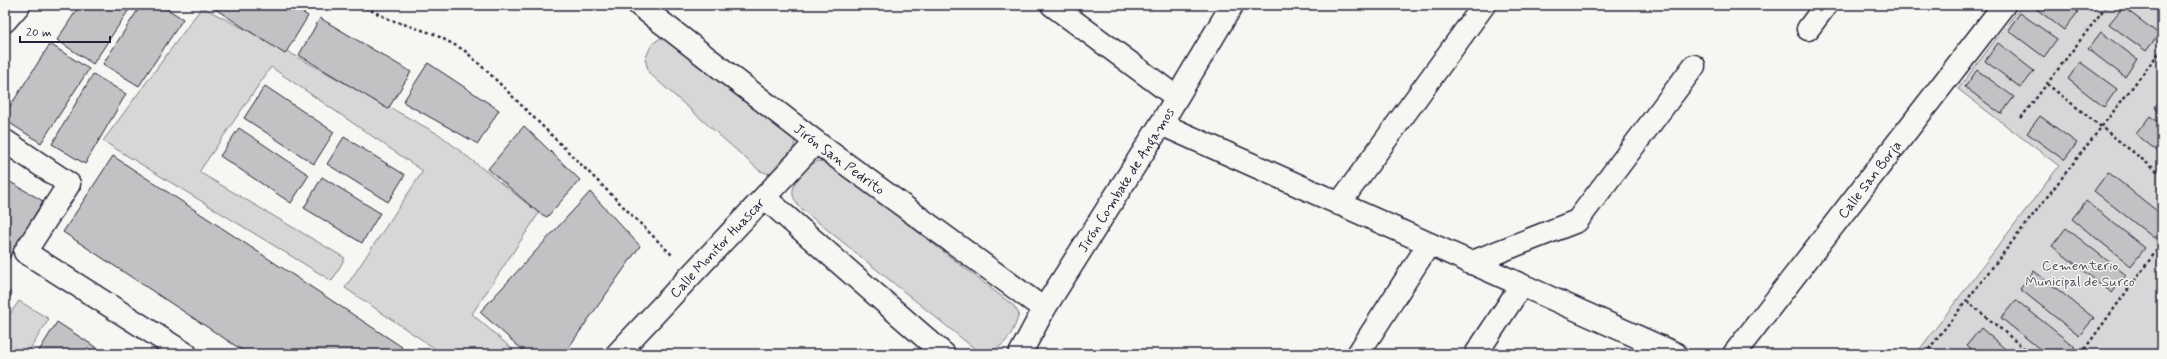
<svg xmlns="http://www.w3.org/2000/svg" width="2167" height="359" viewBox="0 0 2167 359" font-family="Mynerve,sans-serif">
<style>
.green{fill:#d7d7d7;stroke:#7c7c89}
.building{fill:#c2c2c4;stroke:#22223b}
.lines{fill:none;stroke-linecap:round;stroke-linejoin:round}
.minor-casing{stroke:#22223b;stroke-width:25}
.path{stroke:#22223b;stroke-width:2.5;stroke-dasharray:3 3;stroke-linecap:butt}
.minor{stroke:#f6f6f2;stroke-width:22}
.labels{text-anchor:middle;stroke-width:3;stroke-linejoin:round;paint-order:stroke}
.street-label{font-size:14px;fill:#22223b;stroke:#f6f6f2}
.park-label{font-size:14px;fill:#4f4f62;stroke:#f6f6f2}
</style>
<rect width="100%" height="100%" fill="#f6f6f2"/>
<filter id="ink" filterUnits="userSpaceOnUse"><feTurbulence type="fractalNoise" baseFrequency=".025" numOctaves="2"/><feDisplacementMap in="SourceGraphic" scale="8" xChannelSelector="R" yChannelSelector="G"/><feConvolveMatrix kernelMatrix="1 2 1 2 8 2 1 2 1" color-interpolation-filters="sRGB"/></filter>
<g filter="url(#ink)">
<g class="green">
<path d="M2022 5H2162V354H1916L2059 166 1958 89Z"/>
<path d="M202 7 281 48 440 135 539 213 472 314 518 354H443L345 288 423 171 271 67 199 172 345 258 332 281 103 141Z"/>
<path d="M662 37 671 39 794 137C798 152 782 167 770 174L760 171 649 73 645 59 652 44Z"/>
<path d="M818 161 826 162 836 169 1014 306 1019 314C1012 336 1004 351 980 353L798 206C797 203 793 198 793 195 791 180 807 166 818 161Z"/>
<path d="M19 301 49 319 27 354H5V321Z"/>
</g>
<g class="building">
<path d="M80 5H132L93 64 57 40Z"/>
<path d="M141 5H161L183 19 139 86 103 64Z"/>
<path d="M218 5H291L308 16 285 54 215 9Z"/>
<path d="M2031 5H2068L2078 12 2064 30Z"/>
<path d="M2123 7 2159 34 2146 51 2109 24Z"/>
<path d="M2020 13 2057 39 2044 57 2008 30Z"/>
<path d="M320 18 411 72 388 109 299 55Z"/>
<path d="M2101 32 2137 59 2125 77 2088 49Z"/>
<path d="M1998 43 2034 71 2021 88 1985 61Z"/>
<path d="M50 44 89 69 41 143 5 120V114Z"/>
<path d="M2080 62 2117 89 2104 107 2068 79Z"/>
<path d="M428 63 499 110 478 144 403 102Z"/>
<path d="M1977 70 2014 97 2001 114 1965 87Z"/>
<path d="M93 74 126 94 85 164 52 144Z"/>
<path d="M265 86 334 132 314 164 244 118Z"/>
<path d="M2162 97V112L2155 107Z"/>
<path d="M2040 116 2077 143 2064 160 2027 133Z"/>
<path d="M2150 116 2162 125V155L2136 134Z"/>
<path d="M524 126 580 180 547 217 539 213 488 169Z"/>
<path d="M239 128 309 175 291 203 220 156Z"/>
<path d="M344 137 405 175 388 202 327 164Z"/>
<path d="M113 156 402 347 397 354H248L63 232Z"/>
<path d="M2108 172 2162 215V227L2154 238 2094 191Z"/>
<path d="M322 177 380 213 362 243 304 208Z"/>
<path d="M5 179 43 201 5 265Z"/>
<path d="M590 192 640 246 564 354H527L480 312Z"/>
<path d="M2086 201 2145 248 2131 266 2072 219Z"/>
<path d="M2066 228 2126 275 2112 293 2052 246Z"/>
<path d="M2034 271 2094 318 2079 336 2020 289Z"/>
<path d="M5 288 12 294 5 304Z"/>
<path d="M2016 300 2075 347 2070 354H2046L2001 318Z"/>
<path d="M57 322 106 354H37Z"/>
<path d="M1981 328 2011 354H1977L1967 345Z"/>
</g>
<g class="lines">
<g class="minor-casing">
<g id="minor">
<path id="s1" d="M639 5 816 142 1044 309"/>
<path d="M1052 5 1176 97"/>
<path d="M5 21 19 5"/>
<path d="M1808 29 1826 5"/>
<path d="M1161 124 1676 354"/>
<path d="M5 141 69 184 25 252 186 354"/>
<path d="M765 198 944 354"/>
<path d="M1339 204 1484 5"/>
<path d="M1470 263 1577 221 1694 66"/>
<path id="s2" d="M617 354 816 142"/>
<path id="s3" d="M1020 354 1044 309 1161 124 1232 5"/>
<path d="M1358 354 1429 244"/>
<path d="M1476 354 1521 286"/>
<path id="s4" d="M1734 354 2004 5"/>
</g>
</g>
<g class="path">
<path d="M360 5 391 20 434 34 464 50 488 72 673 256"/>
<path d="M2047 84 2162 175"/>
<path d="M2021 118 2107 5"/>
<path d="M1967 301 2031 354"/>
<path d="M1925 354 2162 49"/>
<path d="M2081 354 2162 243"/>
</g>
<use href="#minor" class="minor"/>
</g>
</g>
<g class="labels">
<g class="street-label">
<text dy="5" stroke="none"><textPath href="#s1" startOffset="253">Jirón San Pedrito</textPath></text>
<text dy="5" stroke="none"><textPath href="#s3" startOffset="204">Jirón Combate de Angamos</textPath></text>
<text dy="5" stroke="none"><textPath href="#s4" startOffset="221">Calle San Borja</textPath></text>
<text dy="5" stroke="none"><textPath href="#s2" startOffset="146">Calle Monitor Huascar</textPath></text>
</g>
<g class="park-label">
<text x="2080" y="270">Cementerio<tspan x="2080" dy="16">Municipal de Surco</tspan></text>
</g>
</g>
<rect width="2167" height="359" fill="none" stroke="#f6f6f2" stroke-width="20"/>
<rect x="10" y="10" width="2147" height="339" fill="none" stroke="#22223b" stroke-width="1.5" filter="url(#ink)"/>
<path d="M20 36v6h90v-6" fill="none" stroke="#22223b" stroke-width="2"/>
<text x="26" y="36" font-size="12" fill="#22223b" stroke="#f6f6f2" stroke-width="3" paint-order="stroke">20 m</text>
</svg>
